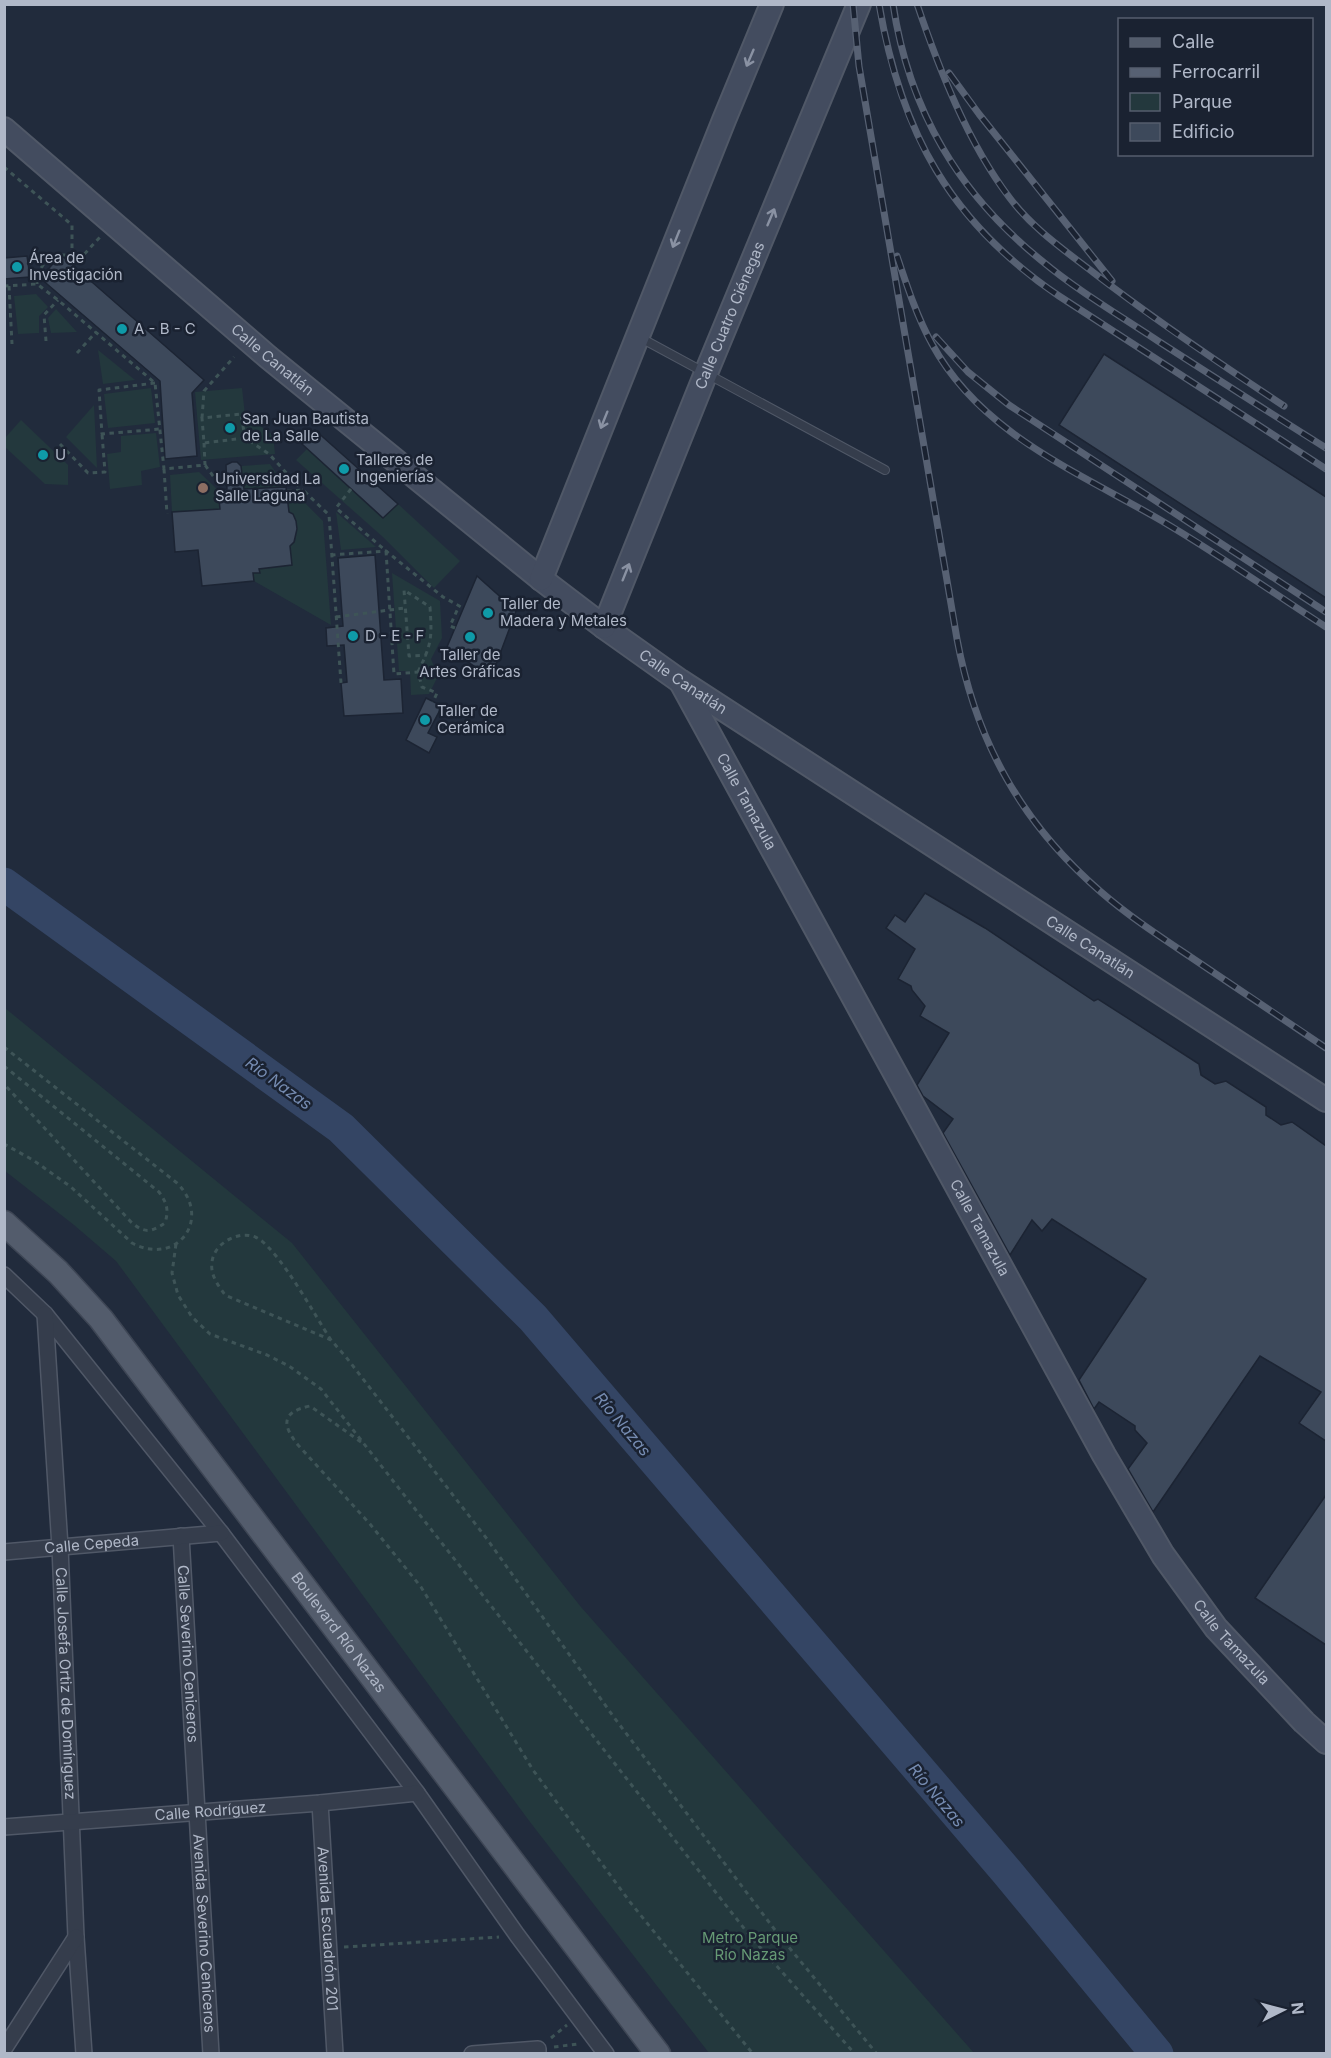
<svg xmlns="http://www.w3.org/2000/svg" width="1331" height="2058" viewBox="0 0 1331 2058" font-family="Inter,sans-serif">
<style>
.green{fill:#23383d}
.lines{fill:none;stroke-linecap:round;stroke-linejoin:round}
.river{stroke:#344564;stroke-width:33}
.building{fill:#3d495b;stroke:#1c2433;stroke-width:1.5}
.lane-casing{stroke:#505867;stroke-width:10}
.street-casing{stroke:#505867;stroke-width:18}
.secondary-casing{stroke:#505867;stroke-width:26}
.primary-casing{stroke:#3e4655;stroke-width:27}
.path{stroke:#3e5457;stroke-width:3;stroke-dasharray:4.5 4.5;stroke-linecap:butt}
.lane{stroke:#353d4c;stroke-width:8}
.street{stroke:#353d4c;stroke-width:15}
.secondary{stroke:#434c5f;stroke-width:22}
.primary{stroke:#535c6c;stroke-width:24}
.rail-casing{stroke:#576173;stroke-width:7}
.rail{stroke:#1a2231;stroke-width:4.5;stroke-dasharray:14;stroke-linecap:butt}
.oneway{stroke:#8a92a3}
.culture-dot{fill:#0f9aa8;stroke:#1a2231;stroke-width:2}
.education-dot{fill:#8d6e63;stroke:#1a2231;stroke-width:2}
.labels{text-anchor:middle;stroke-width:5;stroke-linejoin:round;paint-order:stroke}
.poi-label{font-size:15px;fill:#b0b8c8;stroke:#1a2231;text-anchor:start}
.street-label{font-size:15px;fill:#b0b8c8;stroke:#1a2231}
.park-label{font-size:15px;fill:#669a75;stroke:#1a2231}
.water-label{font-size:16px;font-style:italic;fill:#768cb2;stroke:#1a2231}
</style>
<rect width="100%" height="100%" fill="#212b3c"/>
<g class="green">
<path d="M36 294 48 307 39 316V333L18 334 14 296Z"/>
<path d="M56 309 77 332 51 333 48 318Z"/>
<path d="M98 350 135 380 103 384Z"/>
<path d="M151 388 155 423 108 428 104 394Z"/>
<path d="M242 388 245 415 273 435 275 454 201 460 195 392Z"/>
<path d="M94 405 97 468 66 437Z"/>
<path d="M21 420 68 465V485L45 484 5 447V438Z"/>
<path d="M156 433 160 467 141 471 142 485 110 489 107 454 121 452V436Z"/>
<path d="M307 449 382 518 398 504 460 561 434 588 383 537 296 460Z"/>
<path d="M270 464 286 487 244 489 241 466Z"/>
<path d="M199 472 218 490 220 509 172 512 170 475Z"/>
<path d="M297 495 323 521 331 625 254 581 253 573H259V569L295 542 297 529 293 514 289 512 287 496Z"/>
<path d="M336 512 376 547 341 550Z"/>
<path d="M392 573 440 601 442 638 431 659 438 676 429 694 411 695 410 671H399Z"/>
<path d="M5 1008 292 1243 581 1607 974 2053H709L530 1822 116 1261 74 1225 5 1171Z"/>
</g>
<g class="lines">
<path class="river" d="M4 884 341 1128 533 1318 1007 1872 1157 2054"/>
</g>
<g class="building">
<path d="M61 255 204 380 192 393 197 456 165 459 160 381 40 278Z"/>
<path d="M27 256 30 277 4 279V258Z"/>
<path d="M1104 354 1326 497V598L1059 425Z"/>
<path d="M315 430 398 504 383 518 302 444Z"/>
<path d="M232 462H237L241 466 244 489 286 487 289 512 293 514 296 521 297 529 294 542 290 546 292 565 259 569 260 573H253L254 581 202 586 198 550 175 552 172 512 220 509 218 490 227 489 226 465Z"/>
<path d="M375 555 384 680 401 679 403 713 344 716 341 683 347 682 344 645 327 646 326 628 343 626 338 558Z"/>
<path d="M477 576 516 611 491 678 447 647Z"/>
<path d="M426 698 442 706 428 733 437 737 429 753 406 740Z"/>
<path d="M925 893 985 928 1094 1001 1098 999 1199 1064 1201 1075 1215 1084 1226 1081 1266 1107V1115L1281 1125 1292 1122 1326 1146V1441L1299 1423 1321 1392 1260 1356 1153 1512 1128 1469 1147 1443 1135 1430V1426L1099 1402 1094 1409 1079 1380 1146 1279 1052 1219 1042 1231 1032 1220 1010 1255 943 1133 953 1119 923 1096 917 1085 949 1033 920 1016 925 1006 912 990 911 986 898 979 915 949 886 928 895 915 905 922Z"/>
<path d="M1326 1495V1645L1255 1598Z"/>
</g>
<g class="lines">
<g class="lane-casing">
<path id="lane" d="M639 337 885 470"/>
</g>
<g class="street-casing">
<g id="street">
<path d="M4 1275 45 1314 221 1533 417 1793 517 1935 606 2054"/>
<path id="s1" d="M45 1314 60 1547 76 1937 84 2054"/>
<path id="s2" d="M181 1536 211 2054"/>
<path id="s3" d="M4 1552 221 1533"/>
<path id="s4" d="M320 1803 335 2054"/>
<path id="s5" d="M4 1827 320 1803 417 1793"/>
<path d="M4 2049 76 1937"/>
<path d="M472 2054 538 2049V2054"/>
</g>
</g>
<g class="secondary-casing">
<g id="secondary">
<path id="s6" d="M4 129 268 357 541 579 604 627 680 681 1326 1100"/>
<path d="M541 579 724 120 772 4"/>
<path id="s7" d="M604 627 706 373 859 4"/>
<path id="s8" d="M682 684 1104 1455 1163 1555 1216 1628 1304 1722 1326 1742"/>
</g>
</g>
<g class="primary-casing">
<g id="primary">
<path id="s9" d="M4 1223 58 1272 101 1319 658 2054"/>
</g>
</g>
<g class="path">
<path d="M4 167 72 225V255H49L37 275V284"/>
<path d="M72 255 78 261 100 237"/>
<path d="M4 286 37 284 58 300 155 383 164 469 205 465 219 484 291 478"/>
<path d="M9 286 12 344"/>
<path d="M46 341 44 315 58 300"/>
<path d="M77 353 96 332"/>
<path d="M155 383 99 390 102 434 160 429"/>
<path d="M202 418 204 391 234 357"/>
<path d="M245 438 204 443 202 418 241 414 245 438 269 454 302 490"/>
<path d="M204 443 205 465"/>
<path d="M60 444 88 473 105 472 102 434"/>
<path d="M164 469 167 514"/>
<path d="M351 489 336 508 386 551 394 674 418 672 422 687 437 693 433 702"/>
<path d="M287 491 303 490 329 515 341 683"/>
<path d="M331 555 386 551 443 597 463 608"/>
<path d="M336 617 405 608"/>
<path d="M455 628 450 626 459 606"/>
<path d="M418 672C432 643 432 638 430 607L404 590 409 656 427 655"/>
<path d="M4 1047 177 1183C213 1219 177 1267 132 1243L71 1187 33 1160 4 1144"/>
<path d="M4 1066 159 1192C167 1203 169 1210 165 1223 151 1232 145 1234 131 1222L4 1084"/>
<path d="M176 1244 172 1273 178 1295 192 1317 210 1334 267 1355 289 1366 321 1389 750 1936 855 2054"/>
<path d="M331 1340C314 1314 282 1255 259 1239 242 1228 214 1242 212 1262 210 1275 218 1285 225 1295L331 1340 346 1357 487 1539 613 1716 778 1934 877 2054"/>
<path d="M361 1442 310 1406C281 1412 282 1425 298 1445L370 1524 421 1587 533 1770 630 1902 753 2054"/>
<path d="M344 1947 499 1937"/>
<path d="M551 2038 567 2025"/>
<path d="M554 2047 578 2044"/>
</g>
<use href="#lane" class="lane"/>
<use href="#street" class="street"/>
<use href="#secondary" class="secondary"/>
<use href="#primary" class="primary"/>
<g class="rail-casing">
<g id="rail">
<path d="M853 4 859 66 957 639C976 742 1022 824 1101 892 1132 919 1167 941 1201 964 1243 992 1285 1020 1326 1048"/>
<path d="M879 4C901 133 950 222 1059 296L1326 469"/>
<path d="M893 4C909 111 959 194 1042 261 1078 291 1119 315 1158 341 1214 377 1270 413 1326 448"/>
<path d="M917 4C939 69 968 143 1009 197 1032 228 1064 250 1094 273 1155 320 1219 363 1284 406"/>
<path d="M949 73 979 114 1112 281"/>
<path d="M897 256C907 286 917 317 932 344 981 434 1078 472 1162 521 1218 554 1272 592 1326 627"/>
<path d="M936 337 968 372 1009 405 1326 612"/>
</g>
</g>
<use href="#rail" class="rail"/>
</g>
<defs><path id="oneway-shaft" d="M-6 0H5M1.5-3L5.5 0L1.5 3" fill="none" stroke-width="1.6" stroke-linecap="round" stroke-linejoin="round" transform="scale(1.5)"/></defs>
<g class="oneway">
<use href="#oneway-shaft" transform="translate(750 58) rotate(113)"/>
<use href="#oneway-shaft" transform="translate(771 217) rotate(-67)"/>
<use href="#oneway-shaft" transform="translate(676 239) rotate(112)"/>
<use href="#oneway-shaft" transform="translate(604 420) rotate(112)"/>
<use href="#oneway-shaft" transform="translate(626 572) rotate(-68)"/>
</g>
<g class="culture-dot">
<circle cx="17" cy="267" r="6"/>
<circle cx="122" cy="329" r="6"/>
<circle cx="230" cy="428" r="6"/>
<circle cx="43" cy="455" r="6"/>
<circle cx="344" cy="469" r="6"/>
<circle cx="488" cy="613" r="6"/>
<circle cx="353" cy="636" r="6"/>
<circle cx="470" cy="637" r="6"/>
<circle cx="425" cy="720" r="6"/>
</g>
<circle class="education-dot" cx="203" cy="488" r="6"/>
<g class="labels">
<g class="poi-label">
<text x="29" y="263">Área de<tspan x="29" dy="17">Investigación</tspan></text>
<text x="134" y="334">A - B - C</text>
<text x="242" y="424">San Juan Bautista<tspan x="242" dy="17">de La Salle</tspan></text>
<text x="55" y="460">U</text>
<text x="356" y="465">Talleres de<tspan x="356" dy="17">Ingenierías</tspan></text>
<text x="215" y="484">Universidad La<tspan x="215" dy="17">Salle Laguna</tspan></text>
<text x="500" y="609">Taller de<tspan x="500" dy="17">Madera y Metales</tspan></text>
<text x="365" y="641">D - E - F</text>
<text x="470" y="660" text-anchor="middle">Taller de<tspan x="470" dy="17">Artes Gráficas</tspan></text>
<text x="437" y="716">Taller de<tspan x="437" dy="17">Cerámica</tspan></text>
</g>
<g class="street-label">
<text dy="5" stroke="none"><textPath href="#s7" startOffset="336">Calle Cuatro Ciénegas</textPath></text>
<text dy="5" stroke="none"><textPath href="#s6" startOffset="354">Calle Canatlán</textPath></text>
<text dy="5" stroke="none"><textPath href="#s6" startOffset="876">Calle Canatlán</textPath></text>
<text dy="5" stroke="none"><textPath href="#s8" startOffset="134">Calle Tamazula</textPath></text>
<text dy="5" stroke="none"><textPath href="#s6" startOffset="1362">Calle Canatlán</textPath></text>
<text dy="5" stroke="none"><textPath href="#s8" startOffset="620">Calle Tamazula</textPath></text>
<text dy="5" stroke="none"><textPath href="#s3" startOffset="88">Calle Cepeda</textPath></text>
<text dy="5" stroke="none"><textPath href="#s9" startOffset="530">Boulevard Río Nazas</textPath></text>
<text dy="5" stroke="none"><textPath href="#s8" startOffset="1106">Calle Tamazula</textPath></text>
<text dy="5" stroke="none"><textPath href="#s2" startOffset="118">Calle Severino Ceniceros</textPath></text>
<text dy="5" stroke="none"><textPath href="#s1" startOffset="370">Calle Josefa Ortiz de Domínguez</textPath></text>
<text dy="5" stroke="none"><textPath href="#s5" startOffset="207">Calle Rodríguez</textPath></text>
<text dy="5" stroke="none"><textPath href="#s4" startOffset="126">Avenida Escuadrón 201</textPath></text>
<text dy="5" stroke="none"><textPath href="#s2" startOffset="398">Avenida Severino Ceniceros</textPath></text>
</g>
<g class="park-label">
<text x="750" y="1943">Metro Parque<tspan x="750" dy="17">Río Nazas</tspan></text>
</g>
<g class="water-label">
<text transform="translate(279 1083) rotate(36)" y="6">Río Nazas</text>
<text transform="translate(623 1424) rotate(50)" y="6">Río Nazas</text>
<text transform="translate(937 1795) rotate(50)" y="6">Río Nazas</text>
</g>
</g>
<rect width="1331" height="2058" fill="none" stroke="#b0b8c8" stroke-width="12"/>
<rect x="1118" y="18" width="195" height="138" fill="#1a2231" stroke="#565e6d" stroke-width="1.5"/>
<rect x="1130" y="38" width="30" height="9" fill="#535c6c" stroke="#565e6d" stroke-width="1.5"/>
<text x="1172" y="48" font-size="18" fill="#b0b8c8">Calle</text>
<rect x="1130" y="68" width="30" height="9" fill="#576173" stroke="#565e6d" stroke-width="1.5"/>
<text x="1172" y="78" font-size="18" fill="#b0b8c8">Ferrocarril</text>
<rect x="1130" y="93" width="30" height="18" fill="#23383d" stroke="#565e6d" stroke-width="1.5"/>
<text x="1172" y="108" font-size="18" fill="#b0b8c8">Parque</text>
<rect x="1130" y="123" width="30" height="18" fill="#3d495b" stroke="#565e6d" stroke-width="1.5"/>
<text x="1172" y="138" font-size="18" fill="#b0b8c8">Edificio</text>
<g transform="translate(1283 2010) rotate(84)" stroke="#1a2231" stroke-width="4.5" paint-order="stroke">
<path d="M0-4.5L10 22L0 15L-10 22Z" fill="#b0b8c8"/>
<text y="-9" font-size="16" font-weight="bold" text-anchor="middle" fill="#b0b8c8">N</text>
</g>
</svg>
